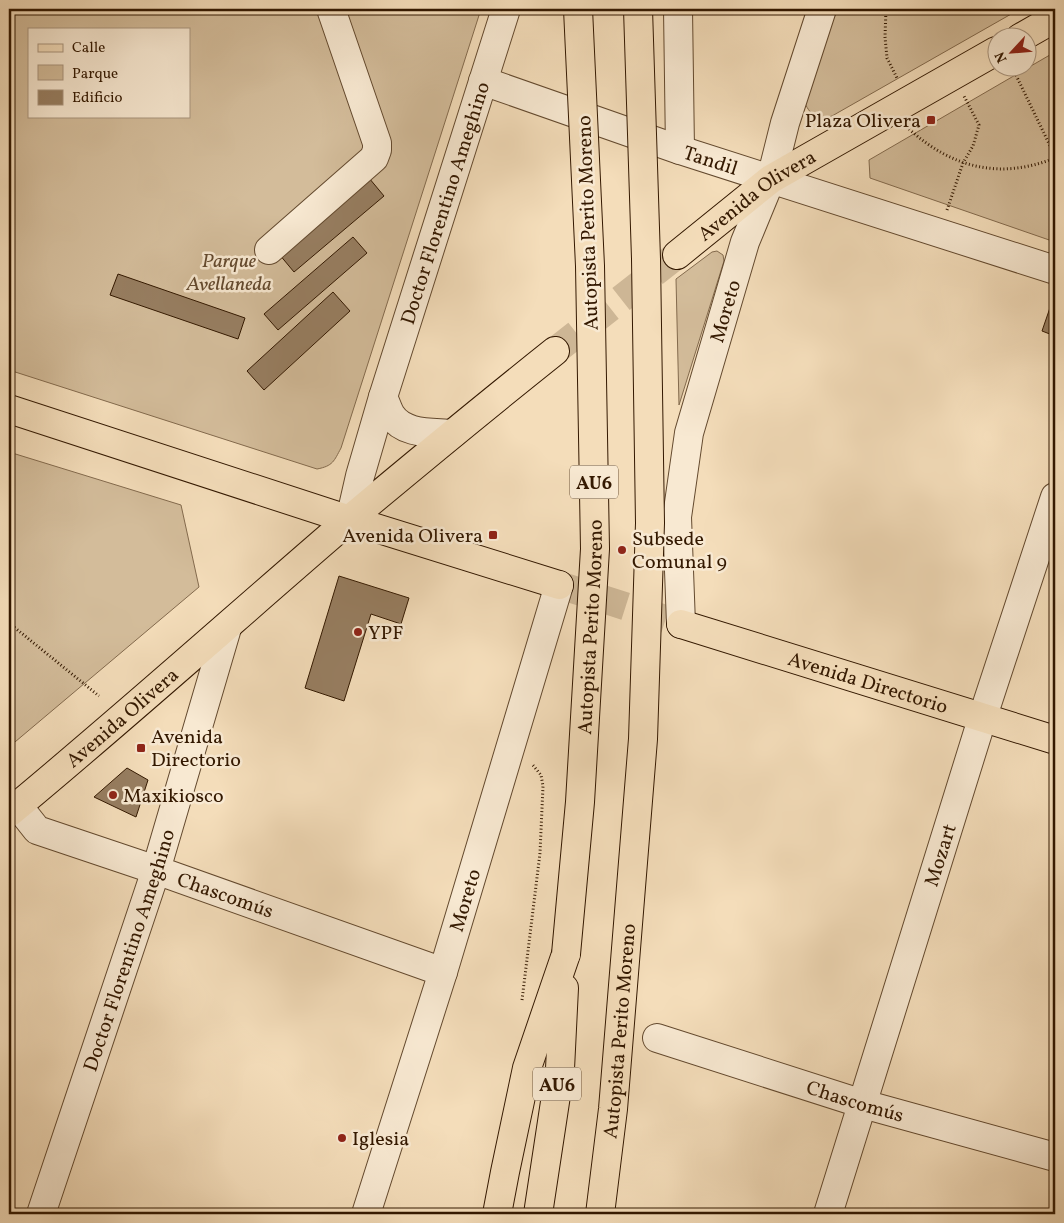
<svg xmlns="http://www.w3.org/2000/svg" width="1064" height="1223" viewBox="0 0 1064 1223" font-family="Vollkorn,serif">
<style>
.green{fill:#d3bc9a;stroke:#836a4d;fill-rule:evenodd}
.building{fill:#977e61;stroke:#331800}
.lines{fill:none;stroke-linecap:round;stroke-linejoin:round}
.major-tunnel{stroke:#cdb695;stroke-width:28;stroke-dasharray:28 14;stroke-linecap:butt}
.minor-casing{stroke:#63492e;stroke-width:30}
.major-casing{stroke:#331800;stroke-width:30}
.highway-casing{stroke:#331800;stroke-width:30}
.path{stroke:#331800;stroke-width:3;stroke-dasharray:1 2.5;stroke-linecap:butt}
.minor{stroke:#f8e9d2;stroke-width:28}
.major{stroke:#f4ddba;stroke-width:28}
.highway{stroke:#f4ddba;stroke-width:28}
.highway-bridge-casing{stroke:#331800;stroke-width:30;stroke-linecap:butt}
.highway-bridge{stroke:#f4ddba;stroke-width:28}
.poi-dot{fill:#8f2418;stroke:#f8e9d2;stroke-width:2}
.labels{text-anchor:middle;stroke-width:5;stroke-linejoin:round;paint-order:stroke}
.shield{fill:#f8e9d2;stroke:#6e573f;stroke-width:1}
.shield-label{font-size:19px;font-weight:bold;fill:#331800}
.poi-label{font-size:20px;fill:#331800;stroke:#f8e9d2;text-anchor:start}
.street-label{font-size:20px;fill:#331800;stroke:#f8e9d2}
.park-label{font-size:20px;font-style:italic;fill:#63492e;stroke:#f8e9d2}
</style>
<rect width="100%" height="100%" fill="#f4ddba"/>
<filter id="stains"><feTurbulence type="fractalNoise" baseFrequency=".004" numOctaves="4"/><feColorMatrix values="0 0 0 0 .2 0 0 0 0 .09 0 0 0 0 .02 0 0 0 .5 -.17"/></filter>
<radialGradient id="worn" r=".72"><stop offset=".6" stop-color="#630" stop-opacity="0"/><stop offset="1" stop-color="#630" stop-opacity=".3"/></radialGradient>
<g class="green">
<path d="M9 9H481L341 448C334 461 333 466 317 469L9 370ZM29 29H189V116H29Z"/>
<path d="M832 9H1020L832 116C820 120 810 116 805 103Z"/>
<path d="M1055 52V242L870 178 869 160Z"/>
<path d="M717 251 723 255 724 261 679 405 676 279 712 252Z"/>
<path d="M9 452 181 505 199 587 9 747Z"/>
</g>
<g class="building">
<path d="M369 178 384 196 294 272 279 254Z"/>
<path d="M353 237 367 253 278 330 264 314Z"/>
<path d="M118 274 245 318 238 339 110 295Z"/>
<path d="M333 292 350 311 264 390 247 371Z"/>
<path d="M1053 299 1055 300V336L1042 331Z"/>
<path d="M339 576 409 598 401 624 371 614 344 701 305 688Z"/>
<path d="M127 768 148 780 136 817 94 797Z"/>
</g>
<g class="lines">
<g class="major-tunnel">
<path d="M555 351 677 255"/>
<path d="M559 585 681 624"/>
</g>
<g class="minor-casing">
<g id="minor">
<path d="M678 9 680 150"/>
<path id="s1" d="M483 81 680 150 1055 270"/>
<path d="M269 250 374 158 377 150V143L331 9"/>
<path d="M383 397C386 403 388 410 391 415 404 435 432 432 452 434"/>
<path id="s2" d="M350 520 360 476 383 397 506 9"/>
<path id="s3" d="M681 624 677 517 689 433 745 242 771 179 785 123 822 9"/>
<path id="s4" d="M18 806 37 830 156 870 443 972"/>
<path id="s5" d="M657 1038 863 1104 1055 1157"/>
<path id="s6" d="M41 1214 156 870 227 628"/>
<path id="s7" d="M366 1214 443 972 559 585"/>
<path id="s8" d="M828 1214 983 716 1055 497"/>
</g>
</g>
<g class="major-casing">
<g id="major">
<path d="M1020 38 1055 18"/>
<path id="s9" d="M677 255 771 179 996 51"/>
<path d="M9 409 350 520 559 585"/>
<path id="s10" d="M681 624 1055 740"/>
<path id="s11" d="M9 813C125 717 236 617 350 519 418 462 486 406 555 351"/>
</g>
</g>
<g class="highway-casing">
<g id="highway">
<path d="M497 1214 505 1172 527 1068 566 954"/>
<path d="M538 1214 560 1069 564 988"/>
</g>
</g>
<g class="path">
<path d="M886 9 885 37 887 58 897 78"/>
<path d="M1013 69 1055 156"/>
<path d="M909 129C952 168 1000 180 1055 158"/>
<path d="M947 210 963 163 973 146 979 125 964 96"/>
<path d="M9 623 99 696"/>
<path d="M522 1000 540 853 543 786 541 775 532 764"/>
</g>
<use href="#minor" class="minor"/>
<use href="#major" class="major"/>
<use href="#highway" class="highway"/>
<g class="highway-bridge-casing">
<g id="highway-bridge">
<path id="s12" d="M566 954 580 802 595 549 590 266 578 9"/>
<path id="s13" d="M600 1214 613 1109 643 739 650 523 646 259 638 9"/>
</g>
</g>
<use href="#highway-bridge" class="highway-bridge"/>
</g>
<g class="poi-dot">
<rect x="926" y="115" width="10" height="10" rx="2.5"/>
<rect x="488" y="530" width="10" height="10" rx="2.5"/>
<circle cx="622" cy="550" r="5"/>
<circle cx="358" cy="632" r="5"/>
<rect x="136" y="743" width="10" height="10" rx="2.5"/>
<circle cx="113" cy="795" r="5"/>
<circle cx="342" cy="1138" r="5"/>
</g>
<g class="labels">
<g class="shield">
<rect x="570" y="465.5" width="48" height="33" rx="4"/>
<rect x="533" y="1067.5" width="48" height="33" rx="4"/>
</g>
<g class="shield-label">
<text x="594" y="489">AU6</text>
<text x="557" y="1091">AU6</text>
</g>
<g class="poi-label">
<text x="921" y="127" text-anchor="end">Plaza Olivera</text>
<text x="483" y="542" text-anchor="end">Avenida Olivera</text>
<text x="632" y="545">Subsede<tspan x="632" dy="23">Comunal 9</tspan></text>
<text x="368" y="639">YPF</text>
<text x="151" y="743">Avenida<tspan x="151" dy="23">Directorio</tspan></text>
<text x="123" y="802">Maxikiosco</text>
<text x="352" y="1145">Iglesia</text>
</g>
<g class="street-label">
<text dy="7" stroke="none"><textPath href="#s1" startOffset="241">Tandil</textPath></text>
<text dy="7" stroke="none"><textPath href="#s9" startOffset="100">Avenida Olivera</textPath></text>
<text dy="7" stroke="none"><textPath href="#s2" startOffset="331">Doctor Florentino Ameghino</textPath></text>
<text transform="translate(587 223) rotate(-92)" y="7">Autopista Perito Moreno</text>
<text dy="7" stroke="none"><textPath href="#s3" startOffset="319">Moreto</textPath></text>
<text dy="7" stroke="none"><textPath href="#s12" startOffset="328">Autopista Perito Moreno</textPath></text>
<text dy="7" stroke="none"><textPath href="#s10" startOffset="196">Avenida Directorio</textPath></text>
<text dy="7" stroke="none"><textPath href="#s11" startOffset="148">Avenida Olivera</textPath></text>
<text dy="7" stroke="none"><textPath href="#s8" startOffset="376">Mozart</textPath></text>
<text dy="7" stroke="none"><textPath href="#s4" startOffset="230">Chascomús</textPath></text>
<text dy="7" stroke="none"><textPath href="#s7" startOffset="329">Moreto</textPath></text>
<text dy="7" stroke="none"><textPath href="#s6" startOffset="278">Doctor Florentino Ameghino</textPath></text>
<text dy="7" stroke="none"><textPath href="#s13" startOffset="184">Autopista Perito Moreno</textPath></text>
<text dy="7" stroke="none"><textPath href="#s5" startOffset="208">Chascomús</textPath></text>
</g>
<g class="park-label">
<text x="229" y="267">Parque<tspan x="229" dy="23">Avellaneda</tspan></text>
</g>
</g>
<rect width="1064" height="1223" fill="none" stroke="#f4ddba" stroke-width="30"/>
<rect x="10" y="10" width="1044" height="1203" fill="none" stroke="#331800" stroke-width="2.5"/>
<rect x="15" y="15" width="1034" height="1193" fill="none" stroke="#331800"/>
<rect x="28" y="28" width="162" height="90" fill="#f8e9d2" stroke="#a9957e"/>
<rect x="38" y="44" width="25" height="8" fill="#f4ddba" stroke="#a9957e"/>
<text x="72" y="52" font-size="15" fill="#331800">Calle</text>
<rect x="38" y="65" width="25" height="15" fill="#d3bc9a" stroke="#a9957e"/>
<text x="72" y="78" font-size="15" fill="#331800">Parque</text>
<rect x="38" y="90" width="25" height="15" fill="#977e61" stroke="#a9957e"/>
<text x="72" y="102" font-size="15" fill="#331800">Edificio</text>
<g transform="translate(1012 52) rotate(244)"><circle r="24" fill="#f8e9d2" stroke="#a9957e"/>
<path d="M0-4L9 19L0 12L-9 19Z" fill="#8f2418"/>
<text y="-8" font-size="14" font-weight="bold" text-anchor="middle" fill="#331800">N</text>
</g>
<rect width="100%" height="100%" filter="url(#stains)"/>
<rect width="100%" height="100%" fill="url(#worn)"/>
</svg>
